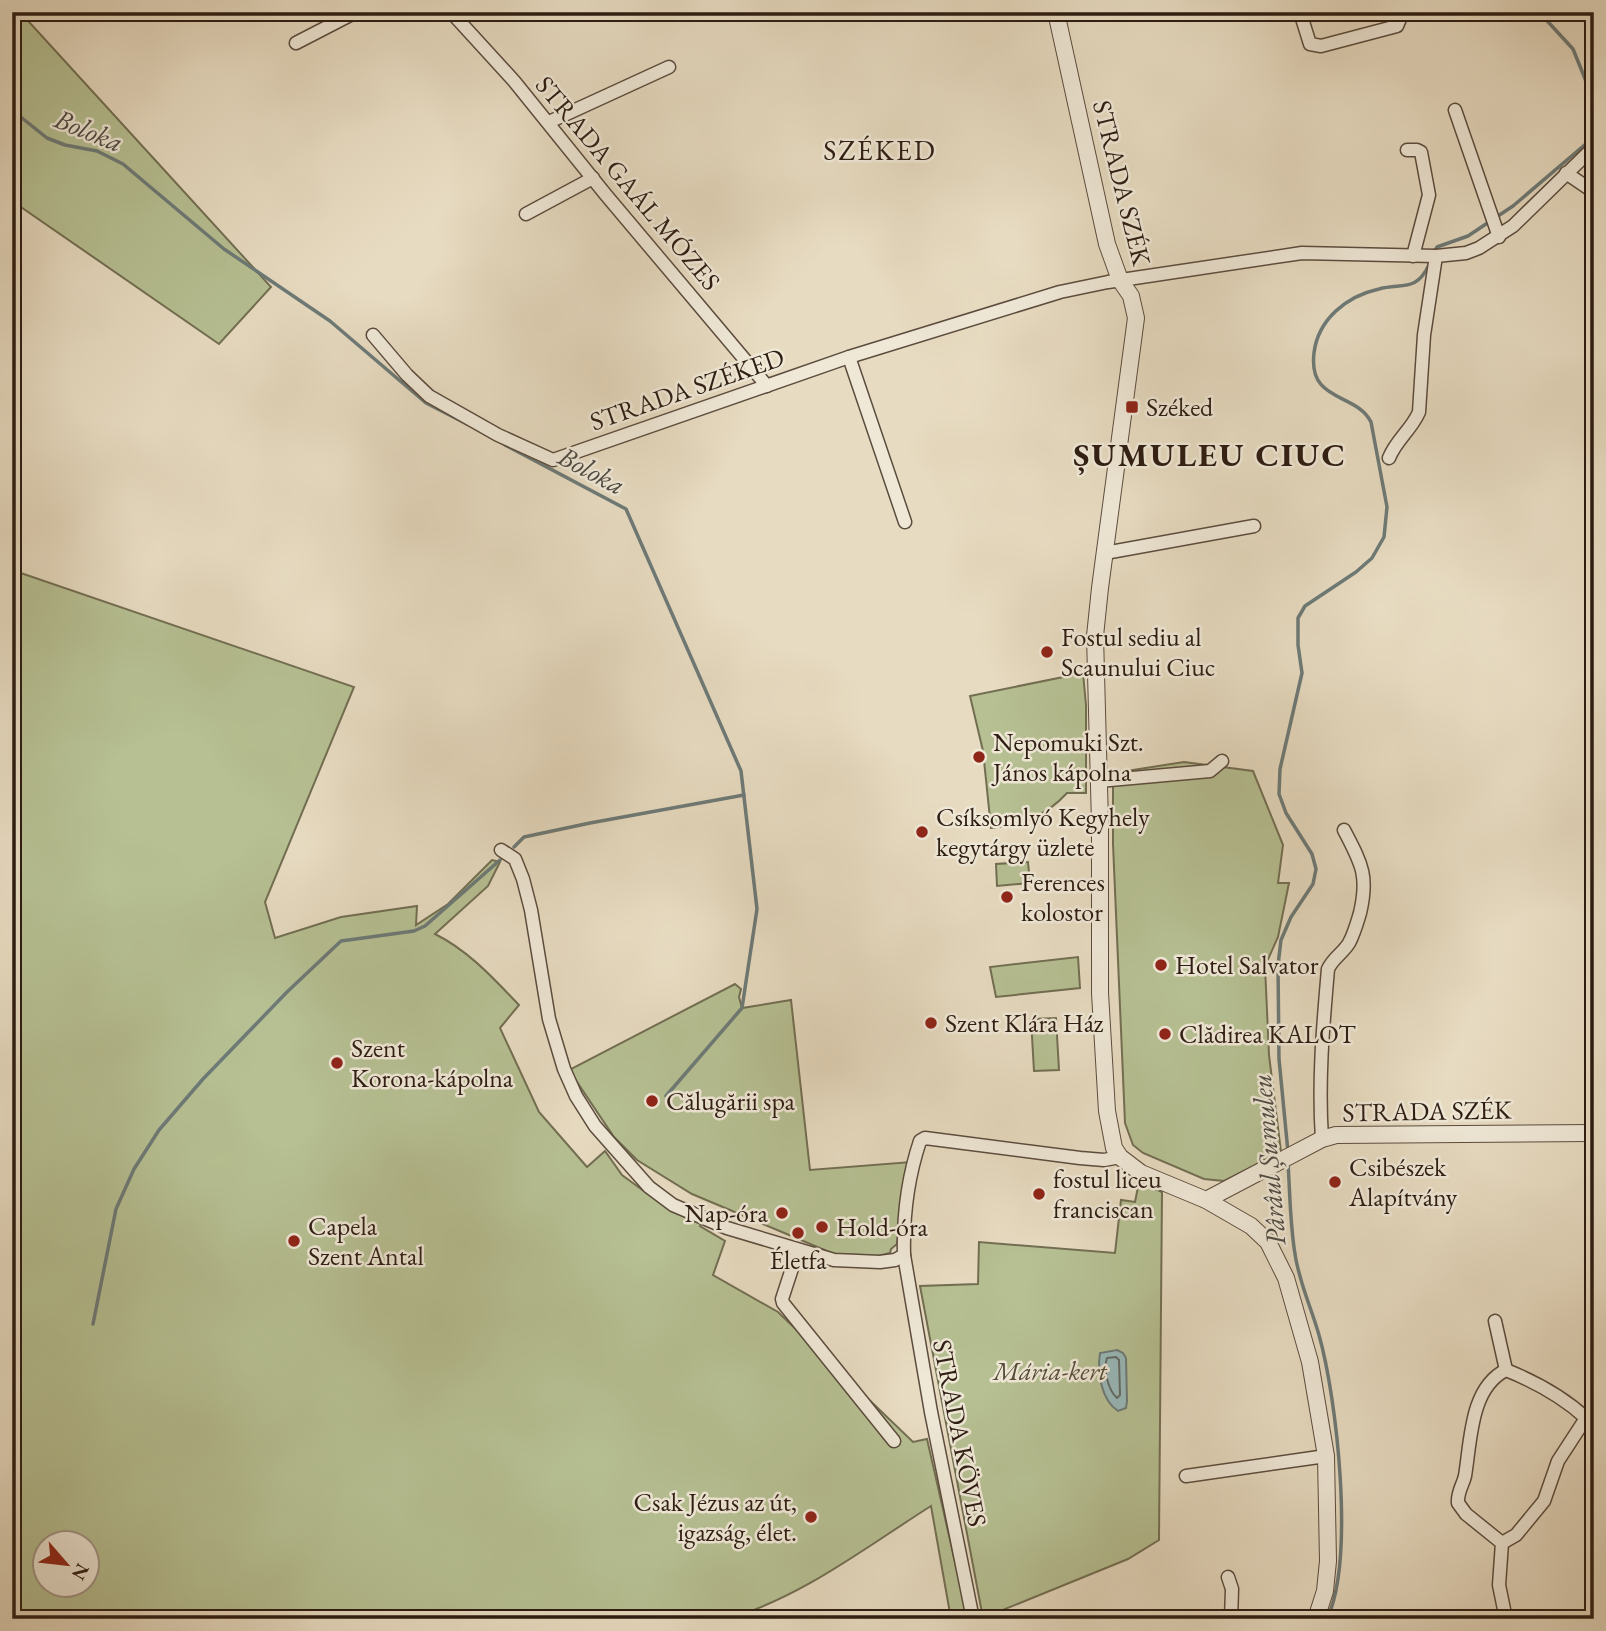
<svg xmlns="http://www.w3.org/2000/svg" width="1606" height="1631" viewBox="0 0 1606 1631" font-family="'EB Garamond',serif">
<style>
.green{fill:#b6c093;stroke:#726e52;stroke-width:2;fill-rule:evenodd}
.water{fill:#98b9ba;stroke:#6d7a77;stroke-width:2}
.lines{fill:none;stroke-linecap:round;stroke-linejoin:round}
.shore{stroke:#626a66;stroke-width:2}
.stream{stroke:#6d7a77;stroke-width:3.5}
.minor-casing{stroke:#5c4c3e;stroke-width:15}
.tertiary-casing{stroke:#5c4c3e;stroke-width:18}
.minor{stroke:#efe8d7;stroke-width:12}
.tertiary{stroke:#efe8d7;stroke-width:16}
.poi-dot{fill:#8f2418;stroke:#efe8d7;stroke-width:2.5}
.labels{text-anchor:middle;stroke-width:5;stroke-linejoin:round;paint-order:stroke}
.street-label{font-size:26px;fill:#2d1c12;stroke:#efe8d7}
.poi-label{font-size:26px;fill:#2d1c12;stroke:#efe8d7;text-anchor:start}
.park-label{font-size:26px;font-style:italic;fill:#564d39;stroke:#efe8d7}
.water-label{font-size:28px;font-style:italic;fill:#4d4b44;stroke:#efe8d7}
.neighbourhood-label{font-size:28px;letter-spacing:2px;fill:#2d1c12;stroke:#efe8d7}
.district-label{font-size:33px;font-weight:bold;letter-spacing:2px;fill:#2d1c12;stroke:#efe8d7}
</style>
<rect width="100%" height="100%" fill="#e7dbc1"/>
<filter id="stains"><feTurbulence type="fractalNoise" baseFrequency=".00286" numOctaves="4"/><feColorMatrix values="0 0 0 0 .2 0 0 0 0 .09 0 0 0 0 .02 0 0 0 .5 -.17"/></filter>
<radialGradient id="worn" r=".72"><stop offset=".6" stop-color="#630" stop-opacity="0"/><stop offset="1" stop-color="#630" stop-opacity=".3"/></radialGradient>
<g class="green">
<path d="M12 12H20L271 287 219 344 18 205 12 197Z"/>
<path d="M12 570 354 687 265 902 275 938 341 917 417 906 416 925 448 904 492 860 500 862 488 886 435 934C469 951 493 978 519 1005L500 1028 539 1112 587 1167 605 1151 622 1175 652 1197 702 1222 700 1226 725 1241 713 1275 778 1312 913 1442 927 1439 968 1619H951L931 1506C866 1547 801 1598 727 1619H12ZM46 1544H88V1586H46Z"/>
<path d="M1083 673 1086 705V793H1067C1046 816 1022 825 991 828L983 751 970 696Z"/>
<path d="M1184 762 1253 771 1283 845 1278 883H1289L1278 937 1265 966 1269 1055 1281 1152 1224 1181 1204 1179 1143 1153 1133 1145 1125 1123 1113 844V773Z"/>
<path d="M1028 862 1030 883 997 886 996 864Z"/>
<path d="M1078 957 1080 988 996 997 990 967Z"/>
<path d="M735 984 741 989 739 997 742 1008 791 1000 810 1170 911 1162 897 1244 891 1249 890 1253 878 1256 834 1254 692 1194 637 1160 614 1137 569 1070Z"/>
<path d="M1056 1018 1059 1070 1034 1071 1031 1019Z"/>
<path d="M1139 1182 1162 1192 1159 1540 1128 1559 983 1618 920 1286 978 1284 979 1242 1115 1253 1121 1200 1135 1202Z"/>
</g>
<path class="water" d="M1117 1350 1123 1353 1126 1358 1127 1401 1126 1408 1118 1411C1101 1400 1097 1372 1100 1353Z"/>
<g class="lines">
<path class="shore" d="M1116 1357 1119 1360 1120 1395 1117 1398C1108 1390 1103 1369 1107 1358Z"/>
<g class="stream">
<path d="M1539 12 1573 49 1594 101"/>
<path d="M12 110 47 138 65 145 97 151 123 164 224 249 330 321 426 403 467 424"/>
<path d="M1433 254 1437 247 1468 236 1513 206 1594 137"/>
<path d="M505 445 626 509 741 771 757 909 742 1008 666 1096"/>
<path d="M514 847 524 837 590 823 744 795"/>
<path d="M1288 1152 1279 1059 1278 965 1281 940 1291 917 1313 884 1316 869 1312 854 1286 813 1279 794 1280 769 1302 673 1298 645V618L1305 606 1356 572 1372 558 1384 537 1387 507 1371 422C1356 392 1308 403 1314 353 1318 319 1347 296 1379 289 1403 283 1416 292 1429 265"/>
<path d="M1288 1163C1290 1193 1290 1224 1295 1254 1299 1282 1311 1307 1319 1335 1337 1399 1355 1559 1327 1619"/>
<path d="M93 1324 116 1209 134 1169 159 1130 203 1079 287 992 341 941 414 931 425 926 500 860"/>
</g>
<g class="minor-casing">
<g id="minor">
<path d="M451 12 514 81 606 195 767 386"/>
<path d="M1300 12 1310 44 1321 46 1397 26 1400 19 1398 12"/>
<path d="M296 43 356 12"/>
<path d="M1455 110 1499 237"/>
<path d="M549 122 669 67"/>
<path d="M1407 150H1417L1421 152 1429 195 1413 256"/>
<path d="M1566 173 1594 192"/>
<path d="M526 214 593 178"/>
<path d="M373 335 407 375 429 396 498 435 553 460 849 357 1060 292 1108 282 1302 253 1436 256 1466 253 1479 248 1513 226 1594 147"/>
<path d="M849 357 905 522"/>
<path d="M1389 458C1396 440 1412 429 1419 412L1424 335 1436 256"/>
<path d="M1105 553 1254 526"/>
<path d="M1099 781 1210 771 1222 761"/>
<path d="M501 850 515 859 523 879 531 910 549 1019 564 1069 576 1096 595 1126 649 1187 673 1205 727 1228 834 1260 880 1262 895 1260 904 1255C903 1218 908 1177 920 1141L925 1138 1080 1158 1104 1160 1120 1157"/>
<path d="M1322 1139C1318 1081 1323 1026 1328 969 1333 958 1343 953 1349 943 1354 934 1357 923 1360 913 1369 875 1361 863 1344 830"/>
<path d="M798 1250 782 1299 783 1303 894 1441"/>
<path d="M904 1255 931 1412 973 1619"/>
<path d="M1495 1321 1506 1370"/>
<path d="M1186 1476 1326 1456"/>
<path d="M1502 1543 1516 1535 1544 1501 1558 1461 1586 1418"/>
<path d="M1228 1577 1232 1589 1231 1619"/>
<path d="M1506 1619 1499 1585 1502 1543 1466 1514 1458 1503C1457 1492 1463 1485 1465 1476 1471 1440 1470 1388 1506 1370 1536 1382 1563 1397 1586 1418L1594 1419"/>
</g>
</g>
<g class="tertiary-casing">
<g id="tertiary">
<path d="M1056 12 1107 244 1120 280 1131 296 1136 318 1100 588 1095 636 1100 823V993L1107 1111 1114 1148 1120 1157 1141 1173 1206 1200 1251 1226 1268 1242 1286 1278 1310 1362 1326 1456 1328 1561 1325 1591 1316 1619"/>
<path d="M1206 1200 1322 1139 1336 1135 1594 1133"/>
</g>
</g>
<use href="#minor" class="minor"/>
<use href="#tertiary" class="tertiary"/>
</g>
<g class="poi-dot">
<rect x="1125" y="400" width="14" height="14" rx="3.5"/>
<circle cx="1047" cy="652" r="7"/>
<circle cx="979" cy="757" r="7"/>
<circle cx="922" cy="832" r="7"/>
<circle cx="1007" cy="897" r="7"/>
<circle cx="1161" cy="965" r="7"/>
<circle cx="931" cy="1023" r="7"/>
<circle cx="1165" cy="1034" r="7"/>
<circle cx="337" cy="1063" r="7"/>
<circle cx="652" cy="1101" r="7"/>
<circle cx="1335" cy="1182" r="7"/>
<circle cx="1039" cy="1194" r="7"/>
<circle cx="782" cy="1213" r="7"/>
<circle cx="822" cy="1227" r="7"/>
<circle cx="798" cy="1233" r="7"/>
<circle cx="294" cy="1241" r="7"/>
<circle cx="811" cy="1517" r="7"/>
</g>
<g class="labels">
<g class="street-label">
<text transform="translate(628 183) rotate(50)" y="9">STRADA GAÁL MÓZES</text>
<text transform="translate(1122 183) rotate(76)" y="9">STRADA SZÉK</text>
<text transform="translate(687 389) rotate(-19)" y="9">STRADA SZÉKED</text>
<text transform="translate(1427 1111) rotate(-1)" y="9">STRADA SZÉK</text>
<text transform="translate(960 1433) rotate(79)" y="9">STRADA KÖVES</text>
</g>
<g class="poi-label">
<text x="1146" y="416">Széked</text>
<text x="1061" y="646">Fostul sediu al<tspan x="1061" dy="30">Scaunului Ciuc</tspan></text>
<text x="993" y="751">Nepomuki Szt.<tspan x="993" dy="30">János kápolna</tspan></text>
<text x="936" y="826">Csíksomlyó Kegyhely<tspan x="936" dy="30">kegytárgy üzlete</tspan></text>
<text x="1021" y="891">Ferences<tspan x="1021" dy="30">kolostor</tspan></text>
<text x="1175" y="974">Hotel Salvator</text>
<text x="945" y="1032">Szent Klára Ház</text>
<text x="1179" y="1043">Clădirea KALOT</text>
<text x="351" y="1057">Szent<tspan x="351" dy="30">Korona-kápolna</tspan></text>
<text x="666" y="1110">Călugării spa</text>
<text x="1349" y="1176">Csibészek<tspan x="1349" dy="30">Alapítvány</tspan></text>
<text x="1053" y="1188">fostul liceu<tspan x="1053" dy="30">franciscan</tspan></text>
<text x="768" y="1222" text-anchor="end">Nap-óra</text>
<text x="308" y="1235">Capela<tspan x="308" dy="30">Szent Antal</tspan></text>
<text x="836" y="1236">Hold-óra</text>
<text x="798" y="1269" text-anchor="middle">Életfa</text>
<text x="797" y="1511" text-anchor="end">Csak Jézus az út,<tspan x="797" dy="30">igazság, élet.</tspan></text>
</g>
<g class="park-label">
<text x="1050" y="1380">Mária-kert</text>
</g>
<g class="water-label">
<text transform="translate(89 130) rotate(22)" y="10">Boloka</text>
<text transform="translate(592 470) rotate(28)" y="10">Boloka</text>
<text transform="translate(1268 1160) rotate(-95)" y="10">Pârâul Șumuleu</text>
</g>
<g class="neighbourhood-label">
<text x="880" y="160">SZÉKED</text>
</g>
<g class="district-label">
<text x="1210" y="466">ȘUMULEU CIUC</text>
</g>
</g>
<rect width="1606" height="1631" fill="none" stroke="#e7dbc1" stroke-width="42"/>
<rect x="14" y="14" width="1578" height="1603" fill="none" stroke="#2d1c12" stroke-width="3.5"/>
<rect x="21" y="21" width="1564" height="1589" fill="none" stroke="#2d1c12" stroke-width="2"/>
<g transform="translate(66 1564) rotate(118)"><circle r="33" fill="#efe8d7" stroke="#a19688" stroke-width="2"/>
<path d="M0-5L12 26L0 18L-12 26Z" fill="#8f2418"/>
<text y="-10" font-size="19" font-weight="bold" text-anchor="middle" fill="#2d1c12">N</text>
</g>
<rect width="100%" height="100%" filter="url(#stains)"/>
<rect width="100%" height="100%" fill="url(#worn)"/>
</svg>
